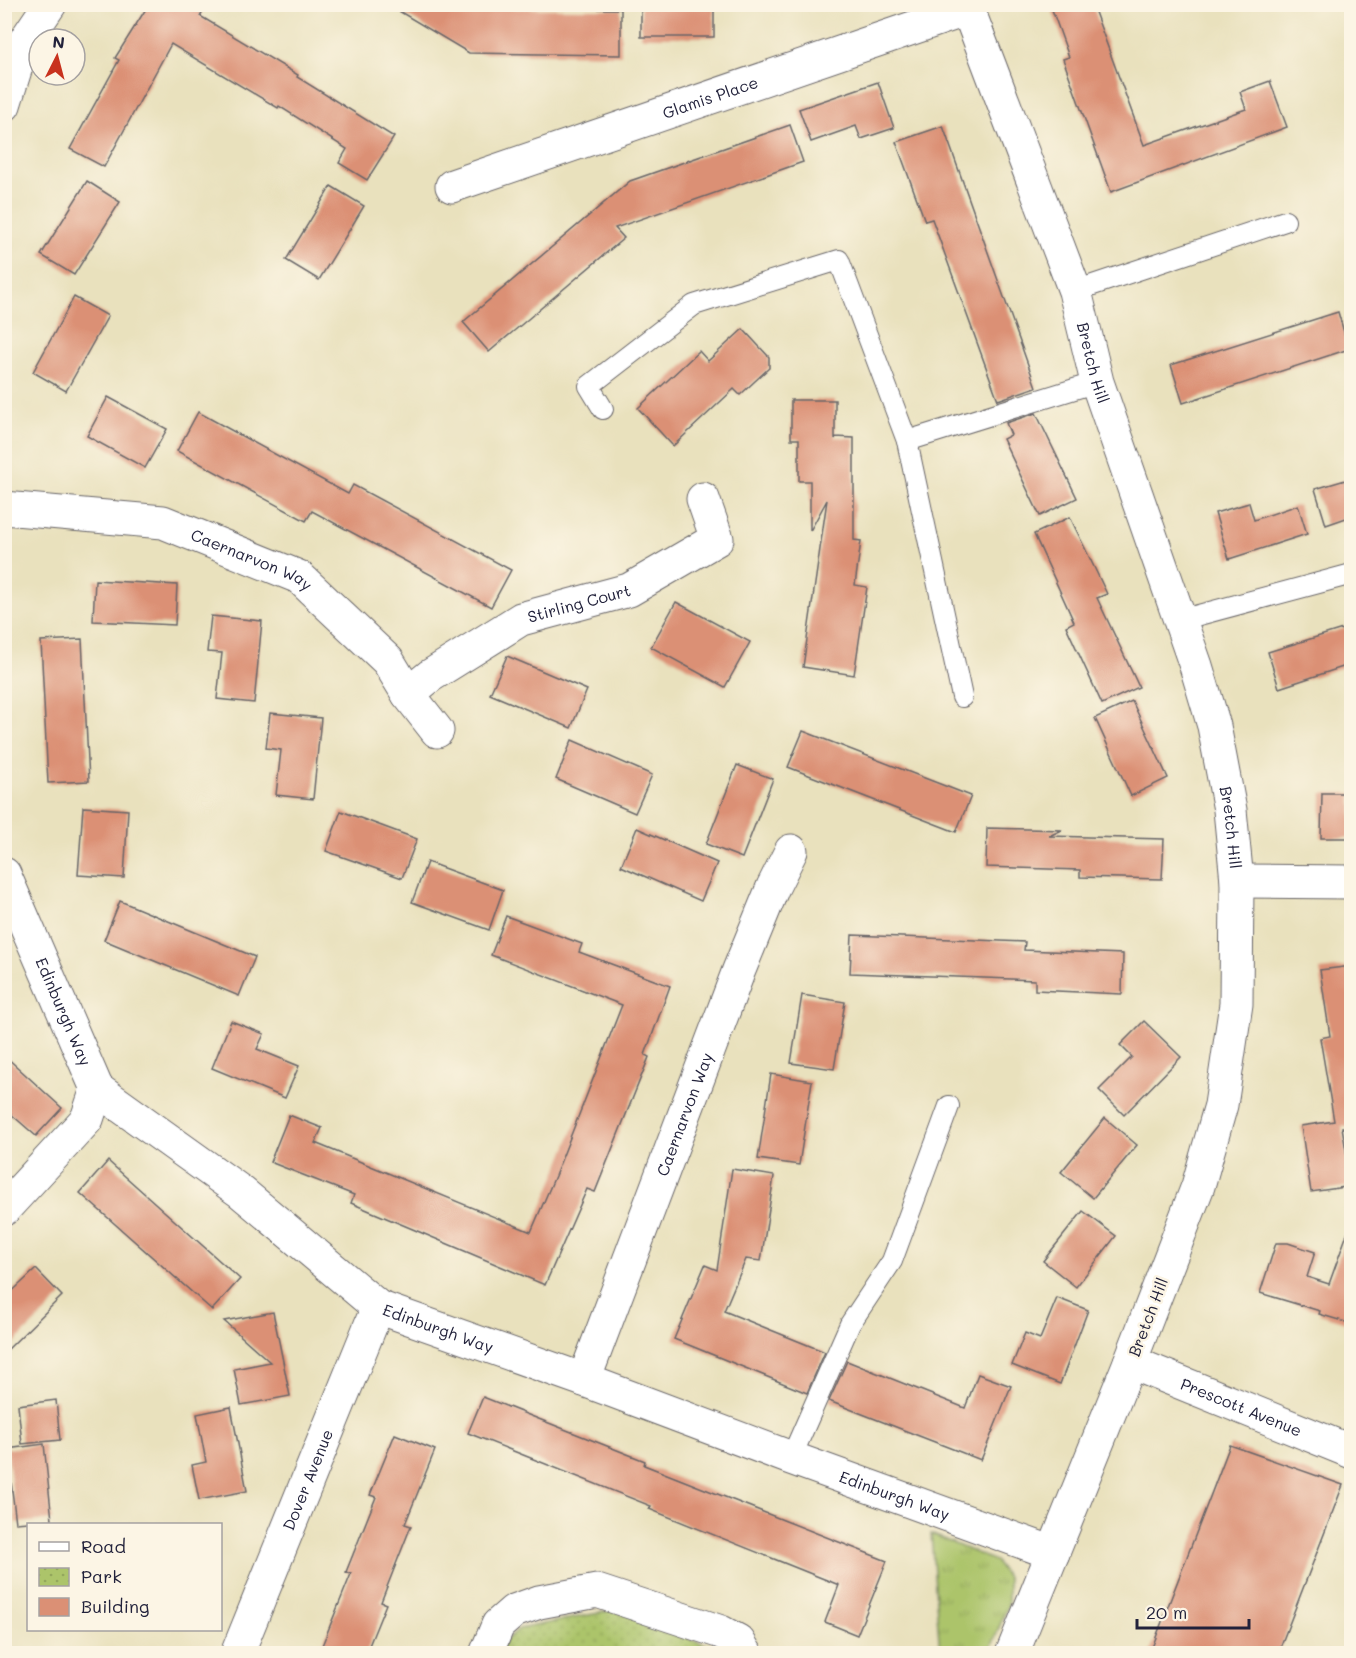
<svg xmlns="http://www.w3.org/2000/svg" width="1356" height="1658" viewBox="0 0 1356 1658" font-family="Mali,sans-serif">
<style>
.grass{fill:url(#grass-tufts);stroke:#677352;stroke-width:1.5}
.park{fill:url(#park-dots);stroke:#677352;stroke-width:1.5}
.building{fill:#db9075}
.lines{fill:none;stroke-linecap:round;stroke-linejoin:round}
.lane-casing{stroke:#686568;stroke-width:22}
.street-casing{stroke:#686568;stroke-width:35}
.secondary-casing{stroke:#686568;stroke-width:35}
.lane{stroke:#fff;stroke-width:20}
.street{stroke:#fff;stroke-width:33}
.secondary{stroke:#fff;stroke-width:33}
.labels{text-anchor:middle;stroke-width:5;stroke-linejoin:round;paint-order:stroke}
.street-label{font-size:16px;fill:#22223b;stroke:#fcf5e5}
</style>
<defs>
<pattern id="grass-tufts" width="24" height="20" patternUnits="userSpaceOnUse" patternTransform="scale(1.5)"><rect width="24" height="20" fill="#acc46a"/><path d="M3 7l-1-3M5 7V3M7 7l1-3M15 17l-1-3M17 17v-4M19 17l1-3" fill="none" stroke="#94a85d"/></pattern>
<pattern id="park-dots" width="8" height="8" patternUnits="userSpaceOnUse" patternTransform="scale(1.5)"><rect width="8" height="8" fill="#acc46a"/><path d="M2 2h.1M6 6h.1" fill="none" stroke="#94a85d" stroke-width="1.8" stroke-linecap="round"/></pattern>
</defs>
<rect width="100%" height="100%" fill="#fcf5e5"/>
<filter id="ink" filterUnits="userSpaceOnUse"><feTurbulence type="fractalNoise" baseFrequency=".0167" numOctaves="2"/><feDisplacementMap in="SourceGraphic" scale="12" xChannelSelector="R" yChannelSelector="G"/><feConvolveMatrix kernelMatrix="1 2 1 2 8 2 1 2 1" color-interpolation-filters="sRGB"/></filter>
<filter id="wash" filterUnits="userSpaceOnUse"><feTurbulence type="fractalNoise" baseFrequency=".008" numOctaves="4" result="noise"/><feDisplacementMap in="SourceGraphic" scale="24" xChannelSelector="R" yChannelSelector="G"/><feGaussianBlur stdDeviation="1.35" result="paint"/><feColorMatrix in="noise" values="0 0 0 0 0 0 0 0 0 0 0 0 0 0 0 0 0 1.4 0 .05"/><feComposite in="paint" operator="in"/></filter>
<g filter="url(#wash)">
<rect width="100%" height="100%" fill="#e9e1bd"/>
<path class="grass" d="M931 1534 995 1561 1008 1579V1605L989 1653H940Z"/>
<path class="park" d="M614 1610 715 1648 718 1653 499 1654 504 1642 519 1629Z"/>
<g id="blocks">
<g class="building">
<path d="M149 4H207L200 16 298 75 297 77 394 137 367 180 339 163 347 149 279 106 278 108 171 44 104 167 70 149 119 60 115 58Z"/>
<path d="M387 4H467L465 8 621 9V55L469 53Z"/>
<rect x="641" y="4" width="73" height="33"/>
<path d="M1050 4H1092L1144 145 1246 109 1240 92 1270 81 1287 127 1111 192 1063 59 1069 57Z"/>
<path d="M878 82 894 128 861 139 856 126 811 142 799 109Z"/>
<path d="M790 125 803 162 615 228 624 238 489 352 463 322 630 181Z"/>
<path d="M943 126 1036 387 998 400 932 219 925 221 896 142Z"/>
<path d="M87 181 120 202 74 275 41 255Z"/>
<path d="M331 186 364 206 319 280 286 260Z"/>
<path d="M74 297 108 316 66 391 33 372Z"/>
<path d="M1338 312 1349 349 1183 403 1171 365Z"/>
<path d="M743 329 769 357V368L740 395 734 389 673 446 638 408 699 351 708 361Z"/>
<path d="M108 397 167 429 145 468 87 436Z"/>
<path d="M791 400H835V439L836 437 854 438V540L861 541 855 585 867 587 854 675 803 667 827 500 810 531V481H799V439H791Z"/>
<path d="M198 412 348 494 353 485 511 570 491 607 312 511 306 521 177 451Z"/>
<path d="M1036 413 1077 498 1040 516 1003 439 1011 435 1006 423Z"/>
<path d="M1352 478V516L1326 525 1315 489Z"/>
<path d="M1249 503 1254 520 1298 505 1307 534 1229 559 1215 513Z"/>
<path d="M1070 517 1107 594 1097 598 1139 687 1102 704 1066 626 1074 622 1034 534Z"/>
<path d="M95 580 177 585 175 625 93 621Z"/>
<path d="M676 602 750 642 725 687 651 647Z"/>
<path d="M211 616 262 621 254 703 217 699 222 653 207 652Z"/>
<path d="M1352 626V664L1279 688 1268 652Z"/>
<path d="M82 639 89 781 48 783 41 641Z"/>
<path d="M507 656 587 690 571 728 490 694Z"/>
<path d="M1132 701 1168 778 1131 796 1095 718Z"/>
<path d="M270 713 321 718 313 799 276 795 281 750 266 748Z"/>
<path d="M803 731 971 796 956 832 788 767Z"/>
<path d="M572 740 652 775 635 813 556 779Z"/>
<path d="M737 765 773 779 742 858 706 844Z"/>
<path d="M1322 793H1352V838H1321Z"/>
<path d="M83 807 128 810 124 878 78 875Z"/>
<path d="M341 811 417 839 402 878 326 851Z"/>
<path d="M637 828 717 863 701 901 621 866Z"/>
<path d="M987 828 1062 830 1049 836 1164 839 1162 879 1080 877V870L986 867Z"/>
<path d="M427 862 503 890 489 930 412 902Z"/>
<path d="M120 901 255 957 239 996 104 940Z"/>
<path d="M506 916 582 944 579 952 670 986 645 1055 649 1057 595 1192 587 1189 545 1285 351 1203 354 1195 270 1162 289 1115 322 1128 315 1143 531 1232 555 1176 622 1005 491 955Z"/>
<path d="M852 935 1025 942 1024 950 1123 954 1122 994 1035 990V980L850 973Z"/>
<path d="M1352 966V1127H1342L1352 1186 1311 1192 1301 1126 1334 1121 1320 1038 1330 1036 1320 970Z"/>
<path d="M802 995 845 1002 834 1069 791 1063Z"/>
<path d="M231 1021 264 1034 257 1049 299 1066 285 1098 212 1068Z"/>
<path d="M1144 1021 1181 1057 1124 1115 1099 1090 1132 1057 1120 1045Z"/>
<path d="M4 1055 62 1108 36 1136 4 1108Z"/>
<path d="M771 1074 812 1081 799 1165 758 1159Z"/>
<path d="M1105 1118 1137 1145 1093 1198 1061 1172Z"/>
<path d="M108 1161 240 1279 212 1310 80 1193Z"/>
<path d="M732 1169 774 1176 761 1261 746 1259 724 1311 825 1352 807 1393 674 1339 705 1265 717 1270Z"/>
<path d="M1083 1211 1116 1236 1076 1287 1043 1261Z"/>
<path d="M1347 1234 1352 1235V1324L1319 1314 1320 1311 1260 1293 1276 1243H1288L1315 1252 1307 1277 1329 1284Z"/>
<path d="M36 1269 62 1296 4 1353V1299Z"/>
<path d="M1057 1298 1088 1310 1060 1384 1012 1365 1025 1333 1040 1339Z"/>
<path d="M273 1312 290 1396 241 1405 234 1369 270 1362 224 1321Z"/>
<path d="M847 1361 965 1408 978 1374 1011 1386 981 1460 829 1401Z"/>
<path d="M483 1397 645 1461 644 1465 887 1561 857 1635 825 1622 839 1585 649 1509 651 1506 468 1433Z"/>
<path d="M56 1400 60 1440 22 1444 18 1405Z"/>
<path d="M231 1407 247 1491 199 1500 192 1465 206 1462 197 1414Z"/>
<path d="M395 1434 435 1450 405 1524 411 1526 381 1602 386 1604 366 1653H319L351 1574 346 1572 376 1497 370 1495Z"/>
<path d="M44 1444 52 1520 16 1523 7 1449Z"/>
<path d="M1230 1445 1343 1485 1278 1653H1150Z"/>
</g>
</g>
</g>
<g filter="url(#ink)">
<use href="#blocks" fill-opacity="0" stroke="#686568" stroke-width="1.5"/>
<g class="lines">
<g class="lane-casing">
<g id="lane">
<path d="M1075 291 1285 221"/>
<path d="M603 409 589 386 694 305 839 260 907 441 1097 382"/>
<path d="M907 441 962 697"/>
<path d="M1180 620 1352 574"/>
<path d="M791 1458 850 1324 892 1261 949 1106"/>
</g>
</g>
<g class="street-casing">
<g id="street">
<path d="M4 105 23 44 50 4"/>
<path id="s1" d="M452 186 968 9"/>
<path id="s2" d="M4 508 163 522 299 577 388 661 408 694 437 731"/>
<path id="s3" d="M408 694 430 676 521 619 629 590 717 539 703 499"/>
<path id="s4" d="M4 874 97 1089 241 1192 378 1307 584 1380 791 1458 1053 1553"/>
<path d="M1237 881 1352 882"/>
<path d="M4 1209 87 1119 97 1089"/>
<path id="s5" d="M1130 1362 1352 1452"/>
<path id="s6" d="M584 1380 739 970 773 887 791 851"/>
<path id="s7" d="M237 1654 378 1307"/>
<path d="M486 1654 498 1625 514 1611 539 1602 597 1591 721 1632 738 1641 746 1654"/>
</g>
</g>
<g class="secondary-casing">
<g id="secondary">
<path id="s8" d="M966 4 1075 291 1097 382 1196 666 1214 726 1230 810 1237 881 1236 1004 1221 1105 1198 1186 1130 1362 1012 1654"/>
</g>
</g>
<use href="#lane" class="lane"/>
<use href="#street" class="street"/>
<use href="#secondary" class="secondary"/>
</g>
</g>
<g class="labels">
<g class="street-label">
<text dy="6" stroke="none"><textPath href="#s1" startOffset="273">Glamis Place</textPath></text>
<text dy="6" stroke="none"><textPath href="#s8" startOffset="381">Bretch Hill</textPath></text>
<text dy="6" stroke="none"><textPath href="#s2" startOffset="256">Caernarvon Way</textPath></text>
<text dy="6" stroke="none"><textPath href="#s3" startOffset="196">Stirling Court</textPath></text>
<text dy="6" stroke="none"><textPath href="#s8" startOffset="867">Bretch Hill</textPath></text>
<text dy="6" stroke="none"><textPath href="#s4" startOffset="150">Edinburgh Way</textPath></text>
<text dy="6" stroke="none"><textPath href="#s6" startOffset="284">Caernarvon Way</textPath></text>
<text transform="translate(1148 1317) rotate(-69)" y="6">Bretch Hill</text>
<text dy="6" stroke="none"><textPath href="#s4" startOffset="654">Edinburgh Way</textPath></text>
<text dy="6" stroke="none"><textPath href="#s5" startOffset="120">Prescott Avenue</textPath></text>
<text dy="6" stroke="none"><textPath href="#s7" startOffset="188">Dover Avenue</textPath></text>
<text dy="6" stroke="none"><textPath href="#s4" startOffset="1140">Edinburgh Way</textPath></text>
</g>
</g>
<rect width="1356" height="1658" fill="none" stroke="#fcf5e5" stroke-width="24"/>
<rect x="27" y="1523" width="195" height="108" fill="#fcf5e5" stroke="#a5a1a1" stroke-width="1.5"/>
<rect x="39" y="1542" width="30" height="9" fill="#ffffff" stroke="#a5a1a1" stroke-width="1.5"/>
<text x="81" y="1553" font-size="18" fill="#22223b">Road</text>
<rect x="39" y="1568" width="30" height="18" fill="url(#park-dots)" stroke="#a5a1a1" stroke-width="1.5"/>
<text x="81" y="1583" font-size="18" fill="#22223b">Park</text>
<rect x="39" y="1598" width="30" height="18" fill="#db9075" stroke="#a5a1a1" stroke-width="1.5"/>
<text x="81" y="1613" font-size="18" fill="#22223b">Building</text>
<g transform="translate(57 57) rotate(6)"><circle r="28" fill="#fcf5e5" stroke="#a5a1a1" stroke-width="1.5"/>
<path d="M0-4.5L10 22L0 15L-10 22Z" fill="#c8321e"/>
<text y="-9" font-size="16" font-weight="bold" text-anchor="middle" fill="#22223b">N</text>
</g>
<path d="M1137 1619v9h112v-9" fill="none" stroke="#22223b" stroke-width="3"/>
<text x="1146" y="1619" font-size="18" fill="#22223b" stroke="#fcf5e5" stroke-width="4.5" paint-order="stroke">20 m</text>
</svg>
